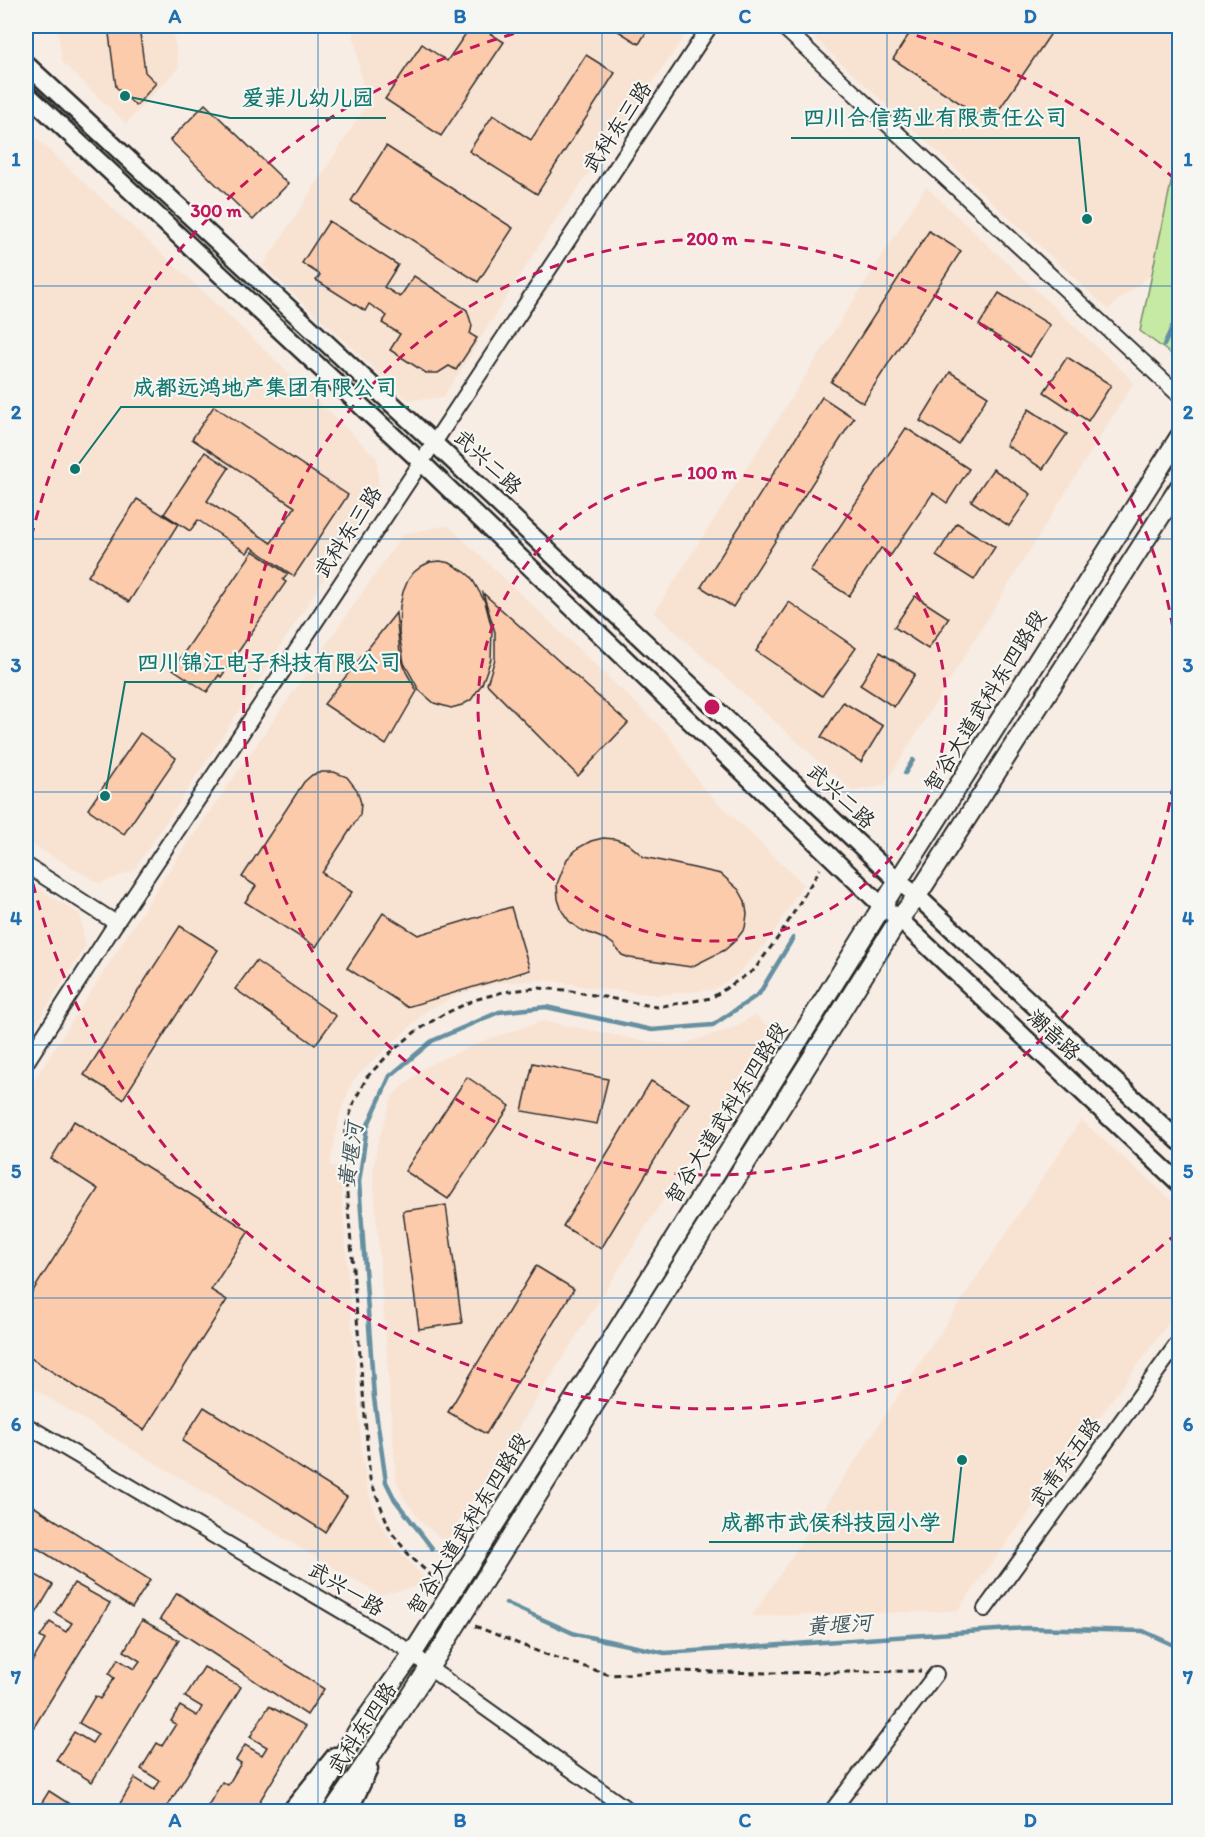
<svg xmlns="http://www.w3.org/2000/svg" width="1205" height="1837" viewBox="0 0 1205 1837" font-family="Itim,'LXGW WenKai TC',sans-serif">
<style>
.built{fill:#f8e3d3}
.green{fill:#c6eaa4;stroke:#788a68;stroke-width:1.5}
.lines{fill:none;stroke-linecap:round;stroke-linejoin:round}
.stream{stroke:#6690a1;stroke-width:4.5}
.building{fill:#fccbac;stroke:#2b2b2b;stroke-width:1.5}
.minor-casing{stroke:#2b2b2b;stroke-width:18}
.tertiary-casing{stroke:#2b2b2b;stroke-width:21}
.secondary-casing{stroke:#2b2b2b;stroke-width:22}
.path{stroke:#2b2b2b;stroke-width:3;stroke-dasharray:6 4.5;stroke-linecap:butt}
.minor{stroke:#f6f6f2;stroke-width:14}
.tertiary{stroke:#f6f6f2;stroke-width:16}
.secondary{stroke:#f6f6f2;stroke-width:18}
.grid{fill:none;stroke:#1f6fb2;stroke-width:1.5;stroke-opacity:0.55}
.ring{fill:none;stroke:#c2185b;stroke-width:3;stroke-dasharray:10 8}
.labels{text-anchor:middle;stroke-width:4.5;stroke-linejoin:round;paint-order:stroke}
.street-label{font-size:21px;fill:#2b2b2b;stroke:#f6f6f2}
.water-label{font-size:22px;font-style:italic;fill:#44555c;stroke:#f6f6f2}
.centre{fill:#c2185b;stroke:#f6f6f2;stroke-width:3}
.ring-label{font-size:18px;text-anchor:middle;font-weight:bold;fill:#c2185b;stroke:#f6f6f2;stroke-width:4.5;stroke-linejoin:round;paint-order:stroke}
.leader{fill:none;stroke:#0f766e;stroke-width:2}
.callout-dot{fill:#0f766e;stroke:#f6f6f2;stroke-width:2}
.callout-label{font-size:22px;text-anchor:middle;font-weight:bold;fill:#0f766e;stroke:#f6f6f2;stroke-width:4.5;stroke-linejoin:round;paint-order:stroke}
.neatline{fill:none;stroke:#1f6fb2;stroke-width:2}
.grid-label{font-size:20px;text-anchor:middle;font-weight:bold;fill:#1f6fb2}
</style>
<rect width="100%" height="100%" fill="#f7ede4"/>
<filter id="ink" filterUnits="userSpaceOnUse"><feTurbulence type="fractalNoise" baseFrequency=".0167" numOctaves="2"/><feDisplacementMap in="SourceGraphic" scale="12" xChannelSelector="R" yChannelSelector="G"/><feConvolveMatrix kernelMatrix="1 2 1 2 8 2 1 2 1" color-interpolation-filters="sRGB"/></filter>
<g filter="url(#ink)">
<g class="built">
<path d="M57 26H172L179 67 126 124 62 62Z"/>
<path d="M352 26H692L550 228 443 398 408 400 263 266 366 106Z"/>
<path d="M801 26H1179V126L1175 164 1151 275 1108 309Z"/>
<path d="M26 129 222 309 377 458 379 493 214 750 134 870 100 884 26 841Z"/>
<path d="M926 187 1134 382 884 786 852 791 654 613Z"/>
<path d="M448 525 667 733 702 787 803 884 770 939 737 975 713 990 656 995 595 988 543 980 499 983 462 993 427 1011 353 1080 340 1114 330 1166 340 1168 362 1454 367 1486 376 1515 393 1544 425 1579 418 1586 380 1595 153 1462 26 1384V1093L165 876 403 534Z"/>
<path d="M26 881 80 914 86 946 26 1040Z"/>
<path d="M754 1015 772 1028 446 1542 424 1525 404 1499 396 1479 373 1172 377 1144 393 1095 426 1066 488 1039 543 1021 650 1042 680 1045 733 1028Z"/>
<path d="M1081 1120 1179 1207V1309L957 1611 752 1616Z"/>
</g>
<path class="green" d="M1179 126 1180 356 1178 359 1140 331 1175 164Z"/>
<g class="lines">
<g class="stream">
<path d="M1164 345 1180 310"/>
<path d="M905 773 913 760"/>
<path d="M432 1548 395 1500 386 1482 374 1398 359 1182 367 1127 390 1076 432 1041 499 1012 546 1007 652 1030 713 1025 759 994 793 938"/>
<path d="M506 1603 575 1634 665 1653 1026 1628 1143 1631 1180 1648"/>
</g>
</g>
<g class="building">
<path d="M108 26H139L145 72 156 83 136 106 116 87Z"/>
<path d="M471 26H478L504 42 441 136 385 99 422 44 447 61Z"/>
<path d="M610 26H650L639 44Z"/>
<path d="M905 26H1056L990 123 893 59 911 31Z"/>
<path d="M586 55 615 73 537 194 469 151 493 115 531 140Z"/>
<path d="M205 104 288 184 253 220 170 140Z"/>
<path d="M386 146 513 228 478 282 351 201Z"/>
<path d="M329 221 398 265 384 287 400 297 414 276 467 310 472 326 470 334 477 338 456 370 449 366 438 373H426L390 350 400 334 382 323 387 316 369 304 365 311 316 280 320 275 302 263Z"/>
<path d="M929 231 961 251 863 403 831 382Z"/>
<path d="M999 293 1050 325 1030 357 979 325Z"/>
<path d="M1067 357 1111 385 1088 421 1044 392Z"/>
<path d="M950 372 988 396 958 444 920 421Z"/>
<path d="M822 397 854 418 733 607 701 587Z"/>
<path d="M214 406 348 495 294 576 251 547 247 553 198 520 190 531 164 514 205 452 229 468 207 501 271 543 295 507 192 439Z"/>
<path d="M1029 409 1067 434 1043 469 1006 445Z"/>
<path d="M906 428 969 469 947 503 933 493 891 555 881 548 849 596 810 571Z"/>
<path d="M993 469 1031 494 1009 526 971 501Z"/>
<path d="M137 499 178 524 129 602 88 576Z"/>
<path d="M957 523 995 547 974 580 936 556Z"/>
<path d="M253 551 288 574 283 580 286 582 221 677 219 675 207 692 173 669Z"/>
<path d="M440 561 450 563 465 572 471 577 485 602 492 629 491 659 482 684 471 700 462 705 451 708 434 703 419 690 404 663 399 633 400 606 403 592 408 580 413 573 422 566 430 562Z"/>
<path d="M483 593 628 723 578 776 487 684 495 659V632Z"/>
<path d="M915 596 949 618 928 649 894 627Z"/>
<path d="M789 602 856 648 822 696 756 651Z"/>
<path d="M396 613 400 653 406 672 417 691 386 745 324 704Z"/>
<path d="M880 652 915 674 894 707 860 685Z"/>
<path d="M843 702 883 726 861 762 821 737Z"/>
<path d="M140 733 176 758 124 834 88 809Z"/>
<path d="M322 772H334L347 777 357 790 361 803 360 815 322 873 352 892 316 947 245 902 256 886 242 877 304 782 312 775Z"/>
<path d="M603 838 615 839 627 843 644 857 721 874 739 890 745 901 747 914 745 928 736 940 725 950 691 967 630 958 622 955 613 944 607 940 579 929 569 921 562 911 558 899 557 884 567 859 578 848 591 841Z"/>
<path d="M511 907 530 970 407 1007 347 968 383 913 418 935Z"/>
<path d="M180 926 218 950 123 1099 84 1075Z"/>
<path d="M256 961 336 1016 315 1045 235 989Z"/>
<path d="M533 1063 608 1079 597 1124 522 1111Z"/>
<path d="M467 1077 510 1106 448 1199 405 1171Z"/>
<path d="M651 1081 689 1103 601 1249 563 1226Z"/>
<path d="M74 1121 249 1231 211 1290 227 1300 144 1430 26 1355V1290L31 1294 98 1189 51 1159Z"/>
<path d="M446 1205 462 1323 419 1329 403 1211Z"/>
<path d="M536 1266 574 1289 486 1434 448 1412Z"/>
<path d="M204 1407 347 1497 325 1532 182 1441Z"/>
<path d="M33 1506 150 1580 132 1608 26 1541V1517Z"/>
<path d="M26 1571 35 1577 36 1575 53 1585 26 1630Z"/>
<path d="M74 1583 110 1603 26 1740V1703L29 1697 26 1694V1661L27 1659 32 1662 45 1640 40 1637 50 1622 66 1632 72 1623 55 1613Z"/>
<path d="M177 1593 324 1689 307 1715 160 1619Z"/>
<path d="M142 1620 179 1640 92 1782 56 1760 74 1732 92 1743 98 1734 79 1723 95 1696 100 1699 114 1678 109 1674 118 1659 134 1669 140 1661 124 1651Z"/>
<path d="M204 1667 241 1687 164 1812H126L118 1807 135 1778 154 1790 160 1781 141 1769 157 1743 162 1746 176 1724 171 1721 180 1706 197 1716 202 1707 185 1697Z"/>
<path d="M269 1706 306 1726 253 1812H211L206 1809 222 1782 228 1785 241 1763 236 1760 245 1745 262 1755 267 1747 250 1737Z"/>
<path d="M49 1791 74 1807 71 1812H36Z"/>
</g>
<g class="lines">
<g class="minor-casing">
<g id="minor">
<path d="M782 26 1180 396"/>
<path d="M26 865 116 923"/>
<path d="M26 1063 116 923 710 26"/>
<path d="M26 1425 413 1653 429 1668 631 1812"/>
<path d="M985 1609 1180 1340"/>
<path d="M831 1812 936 1674"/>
</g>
</g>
<g class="tertiary-casing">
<g id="tertiary">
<path d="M26 64 433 442 898 881 917 896 1180 1142"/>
<path d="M26 93 420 461 882 906 899 919 1180 1184"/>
<path d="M290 1812 335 1756"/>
<path d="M348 1812 369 1769"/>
</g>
</g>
<g class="secondary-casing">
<g id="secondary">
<path d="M309 1812 360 1727 413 1653 595 1366 898 881 1180 436"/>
<path d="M332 1812 388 1731 429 1668 899 919 917 896 1180 486"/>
</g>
</g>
<g class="path">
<path d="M440 1584 410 1556 391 1532 370 1479 344 1157 345 1130 354 1102 367 1077 390 1053 415 1032 442 1015 474 1000 503 992 537 988 566 990 657 1007 711 998 754 970 782 932 820 869"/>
<path d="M475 1626 539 1652 610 1675 670 1671 767 1673 921 1671"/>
</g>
<use href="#minor" class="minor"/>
<use href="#tertiary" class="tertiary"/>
<use href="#secondary" class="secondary"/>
</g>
</g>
<path class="grid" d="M318 26V1812M602 26V1812M887 26V1812M26 286H1180M26 539H1180M26 792H1180M26 1045H1180M26 1298H1180M26 1551H1180"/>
<g class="ring">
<circle cx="712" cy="707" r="234"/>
<path d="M1179 731A468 468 0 1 1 1179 683"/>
<path d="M1177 1233A702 702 0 0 1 27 859M27 555A702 702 0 0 1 542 26M882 26A702 702 0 0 1 1177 181"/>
</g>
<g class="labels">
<g class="street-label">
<text transform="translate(617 127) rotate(-56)" y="7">武科东三路</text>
<text transform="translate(488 462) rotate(43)" y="7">武兴二路</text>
<text transform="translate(348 532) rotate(-57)" y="7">武科东三路</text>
<text transform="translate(985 701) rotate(-58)" y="7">智谷大道武科东四路段</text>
<text transform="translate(841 796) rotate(43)" y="7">武兴二路</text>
<text transform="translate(1054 1035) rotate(43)" y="7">潮音路</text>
<text transform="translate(726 1113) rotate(-58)" y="7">智谷大道武科东四路段</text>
<text transform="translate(1065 1462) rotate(-54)" y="7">武青东五路</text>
<text transform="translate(468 1524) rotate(-58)" y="7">智谷大道武科东四路段</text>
<text transform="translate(346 1589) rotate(31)" y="7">武兴一路</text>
<text transform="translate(362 1728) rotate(-56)" y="7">武科东四路</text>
</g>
<g class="water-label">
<text transform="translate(350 1155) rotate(-82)" y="8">黄堰河</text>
<text transform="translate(839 1624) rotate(-4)" y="8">黄堰河</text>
</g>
</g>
<circle cx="712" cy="707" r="9" class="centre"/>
<g class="ring-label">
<text x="216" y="217">300 m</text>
<text x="712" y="245">200 m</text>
<text x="712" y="479">100 m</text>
</g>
<path class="leader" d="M125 96L230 118H386M1087 219L1079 138H791M75 469L121 407H409M105 796L125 682H413M962 1460L953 1542H709"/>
<g class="callout-dot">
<circle cx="125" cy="96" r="6"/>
<circle cx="1087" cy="219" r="6"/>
<circle cx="75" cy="469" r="6"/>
<circle cx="105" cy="796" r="6"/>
<circle cx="962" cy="1460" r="6"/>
</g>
<g class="callout-label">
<text x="308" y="105">爱菲儿幼儿园</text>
<text x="935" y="125">四川合信药业有限责任公司</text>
<text x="265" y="395">成都远鸿地产集团有限公司</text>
<text x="269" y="670">四川锦江电子科技有限公司</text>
<text x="831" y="1530">成都市武侯科技园小学</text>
</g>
<rect width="1205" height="1837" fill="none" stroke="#f6f6f2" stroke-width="66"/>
<rect x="33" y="33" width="1139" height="1771" class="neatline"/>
<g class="grid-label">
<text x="175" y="23">A</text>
<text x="460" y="23">B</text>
<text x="745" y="23">C</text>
<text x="1030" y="23">D</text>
<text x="16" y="166">1</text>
<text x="1188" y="166">1</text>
<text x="16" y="419">2</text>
<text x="1188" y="419">2</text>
<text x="16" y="672">3</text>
<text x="1188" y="672">3</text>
<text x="16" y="925">4</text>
<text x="1188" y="925">4</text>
<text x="16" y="1178">5</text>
<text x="1188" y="1178">5</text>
<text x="16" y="1431">6</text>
<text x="1188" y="1431">6</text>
<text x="16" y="1684">7</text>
<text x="1188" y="1684">7</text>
<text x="175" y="1827">A</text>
<text x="460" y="1827">B</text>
<text x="745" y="1827">C</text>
<text x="1030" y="1827">D</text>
</g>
</svg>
